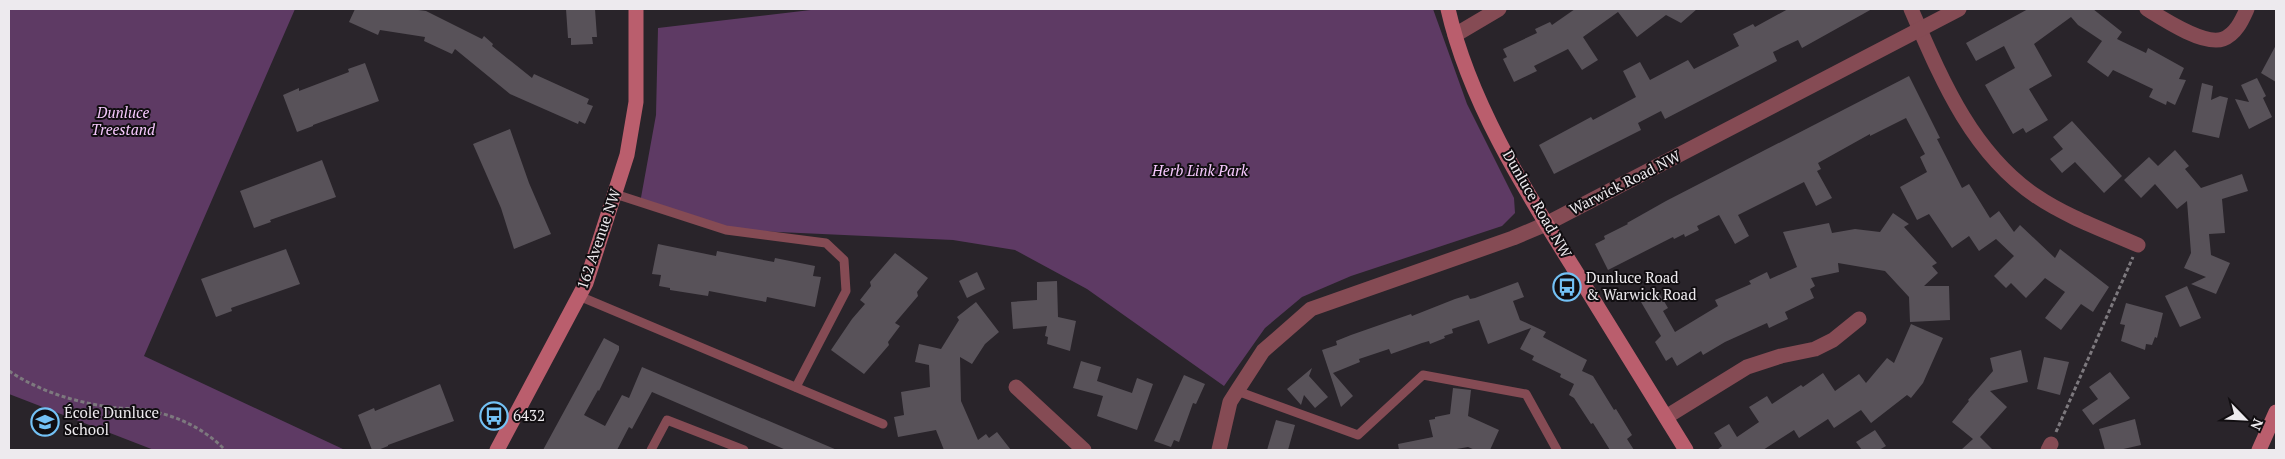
<svg xmlns="http://www.w3.org/2000/svg" width="2285" height="459" viewBox="0 0 2285 459" font-family="'PT Serif',serif">
<style>
.green{fill:#5e3a64}
.building{fill:#585259}
.lines{fill:none;stroke-linecap:round;stroke-linejoin:round}
.path{stroke:#7d797e;stroke-width:3;stroke-dasharray:4 2.5;stroke-linecap:butt}
.lane{stroke:#854b54;stroke-width:9}
.street{stroke:#854b54;stroke-width:15}
.secondary{stroke:#ba5e6d;stroke-width:15}
.labels{text-anchor:middle;stroke-width:4;stroke-linejoin:round;paint-order:stroke}
.park-label{font-size:15px;font-style:italic;fill:#f6c8fd;stroke:#110e11}
.street-label{font-size:15px;fill:#edeaee;stroke:#110e11}
.poi-label{font-size:15px;fill:#edeaee;stroke:#110e11;text-anchor:start}
</style>
<rect width="100%" height="100%" fill="#29242a"/>
<g class="green">
<path d="M9 9H295L144 356 345 450H154L9 394Z"/>
<path d="M819 9H1433L1467 104 1514 198 1515 213 1502 226 1351 276 1302 297 1265 328 1224 386 1087 289 1015 250 953 240 732 230 640 203 656 115 658 28Z"/>
</g>
<g class="building">
<path d="M355 9H411L426 11 482 39 484 36 493 44 492 46 532 78 534 74 589 99 587 104 593 106 585 124 579 121 578 124 510 94 455 49 452 54 424 41 425 37 380 30 378 35 349 22Z"/>
<path d="M566 9H595L597 37H592L593 44 571 45V38H568Z"/>
<path d="M1575 9H1697L1681 23 1666 15 1637 37 1618 12 1583 37 1598 60 1582 70 1568 49 1534 66 1537 71 1514 82 1503 59 1507 57 1503 49 1537 33 1535 29 1550 22 1552 25Z"/>
<path d="M1788 9H1872L1802 48 1798 40 1773 52 1777 61 1665 119 1661 111 1638 123 1641 130 1554 174 1539 145 1591 117 1593 120 1636 97 1623 71 1640 62 1650 80 1688 60 1694 69 1739 46 1733 34 1753 24 1755 27Z"/>
<path d="M2028 9H2093L2122 32 2117 39 2146 53 2148 48 2184 68 2179 79 2186 80 2175 105 2167 101 2166 105 2149 97 2153 89 2113 70 2108 77 2087 62 2102 41 2078 25 2071 17 2034 44 2052 76 2029 89 2048 120 2026 133 2023 128 2013 134 1985 85 2015 68 2004 46 1976 61 1966 43Z"/>
<path d="M2276 45V82L2261 73Z"/>
<path d="M365 63 379 101 313 125V126L297 132 283 95 299 88V91L349 72 348 69Z"/>
<path d="M1909 76 1940 138 1937 139 1962 188 1969 184 1990 218 1999 211 2014 232 2020 225 2055 258 2060 249 2109 287 2093 312 2081 304 2061 330 2045 318 2065 292 2045 278 2026 298 2011 283 2006 288 1994 276 2014 256 1996 239 1979 251 1969 236 1952 248 1929 214 1917 220 1900 187 1927 172 1920 157 1925 154 1906 118 1870 136V134L1818 163 1821 169 1817 171 1832 198 1816 206 1804 182 1738 215 1749 236 1735 244 1719 215 1697 226 1699 230 1685 237 1684 234 1674 239 1673 237 1608 270 1595 244 1605 239 1604 236 1628 224 1627 223 1666 201Z"/>
<path d="M2257 78 2266 96 2263 98 2272 117 2249 129 2235 99 2249 102 2241 85Z"/>
<path d="M2202 83 2213 86 2211 100 2220 96 2228 98 2219 138 2192 132Z"/>
<path d="M2072 121 2122 176 2104 193 2075 162 2062 173 2050 159 2063 149 2053 137Z"/>
<path d="M510 129 529 183 551 234 514 249 501 208 473 144Z"/>
<path d="M2175 150 2189 166 2185 169 2201 188 2242 174 2248 191 2222 199 2225 233 2209 234 2211 255 2230 263 2216 294 2191 284 2206 277 2184 268 2191 253 2187 201 2177 209 2155 184 2141 198 2124 180 2149 157 2158 166Z"/>
<path d="M322 160 336 197 270 220 271 222 254 228 240 191Z"/>
<path d="M1893 213 1909 224 1904 227 1937 263 1932 266 1938 273 1924 286H1949L1950 320 1910 322 1909 297 1885 271 1838 263 1839 272 1811 278 1815 286 1810 289 1814 298 1785 312 1788 319 1769 328 1767 323 1725 342 1703 355 1701 351 1677 366 1672 357 1666 361 1655 342 1661 336 1641 302 1658 291 1668 308 1663 311 1675 332 1718 306 1715 300 1751 284 1749 281 1767 272 1770 279 1797 267 1783 232 1829 223 1832 233 1855 229 1880 232Z"/>
<path d="M658 244 716 256 717 251 774 262 775 258 815 266 813 276 821 277 815 307 767 297 766 302 709 291 708 296 670 290V288L659 286 661 275 652 274Z"/>
<path d="M286 249 300 284 231 308 232 311 216 317 201 279Z"/>
<path d="M895 253 928 278 917 292 918 296 895 323 900 326 888 342 889 345 864 374 831 350 852 319 865 304 860 300 871 286 870 282Z"/>
<path d="M977 272 985 289 967 298 959 281Z"/>
<path d="M1057 281 1058 317 1076 321 1070 351 1047 344 1048 337 1045 336 1047 326 1013 329 1011 302 1037 300V282Z"/>
<path d="M1518 282 1524 297 1513 301 1520 320 1546 332 1543 337 1587 360 1582 371 1593 376 1614 410 1616 409 1632 435 1627 439 1634 450H1610L1593 423 1591 424 1574 398 1569 395 1574 384 1560 377 1561 374 1532 360 1534 356 1520 349 1531 328 1488 344 1479 320 1452 329 1453 333 1444 336 1445 338 1430 344 1429 341 1422 343 1391 354 1389 349 1359 359 1360 362 1333 373 1353 396 1341 407 1322 350 1337 345 1336 341 1351 335 1411 314 1412 316 1455 299 1468 295 1470 299 1475 298Z"/>
<path d="M2187 286 2201 318 2180 327 2165 296Z"/>
<path d="M976 302 999 332 985 344 972 364 960 357 961 401 978 440 986 434 989 438 997 432 1011 450H944L936 430 898 437 894 417 904 415 901 392 930 387 929 365 915 362 919 344 941 349 959 320 957 317Z"/>
<path d="M2126 303 2163 313 2157 338 2155 337 2152 345 2146 344 2145 350 2121 341 2125 325 2120 324Z"/>
<path d="M1911 324 1943 338 1923 383 1911 398 1907 395 1871 423 1861 410 1834 428 1828 419 1799 438 1794 430 1763 450H1717L1722 446 1714 433 1729 424 1737 437 1759 422 1749 407 1767 396 1772 404 1801 385 1803 387 1823 373 1835 391 1859 374 1866 383 1887 358 1894 363Z"/>
<path d="M604 338 619 346V350L599 391 598 390 584 415 605 426 622 395 629 398 642 367 837 450H786L652 392 632 429 629 427 617 450H543Z"/>
<path d="M2021 350 2028 382 1990 391 2007 407 1980 437 1993 450H1961L1973 439 1952 422 1969 401 1968 400 1993 371 1990 358Z"/>
<path d="M2044 357 2069 362 2060 395 2037 389Z"/>
<path d="M1081 361 1101 367 1097 381 1132 393 1137 378 1153 384 1137 430 1097 416 1103 396 1073 388Z"/>
<path d="M1312 368 1309 376 1328 397 1315 408 1304 395 1301 405 1287 389Z"/>
<path d="M2110 372 2130 398 2093 425 2082 410 2098 399 2089 387Z"/>
<path d="M1184 375 1205 384 1196 404 1193 403 1179 442 1174 440 1171 447 1154 441Z"/>
<path d="M440 384 454 421 388 445V446L378 450H372L358 415 374 408 375 411Z"/>
<path d="M1453 388 1471 390 1468 416 1499 430 1490 450H1475L1468 447 1451 450H1399L1398 444 1433 437 1429 420 1435 419V417L1450 414Z"/>
<path d="M2135 419 2141 445 2119 450H2105L2099 429Z"/>
<path d="M1276 420 1295 425 1288 450H1267Z"/>
<path d="M1875 430 1886 446 1879 450H1862L1856 442Z"/>
</g>
<g class="lines">
<g class="path">
<path d="M9 371C39 391 74 402 110 407 121 409 133 408 144 410 174 414 204 428 225 450"/>
<path d="M2056 432 2133 257"/>
</g>
<g class="lane">
<path d="M615 194 726 230 826 243 844 260 846 291 796 387"/>
<path d="M579 296 883 424"/>
<path d="M1237 391 1358 435 1423 375 1526 394 1557 450"/>
<path d="M651 450 667 420 744 450"/>
</g>
<g class="street">
<path d="M1911 9C1941 78 1971 152 2036 196 2067 217 2104 230 2138 245"/>
<path d="M2147 9C2163 19 2204 46 2223 39 2236 34 2242 20 2247 9"/>
<path d="M1455 35 1499 9"/>
<path d="M1016 387 1084 450"/>
<path d="M1666 417 1747 367 1781 356 1815 349 1833 340 1859 319"/>
<path d="M1219 450 1230 402 1237 391 1263 351 1311 309 1513 238 1546 224 1959 9"/>
<path d="M2048 450 2051 444"/>
</g>
<g class="secondary">
<path d="M1448 9C1469 101 1523 187 1573 267 1611 328 1648 389 1686 450"/>
<path d="M497 450 586 283 627 155 636 102V9"/>
<path d="M2259 450 2276 412"/>
</g>
</g>
<defs>
<g id="bus-ring" transform="scale(1.4375)"><circle r="9.5" fill="#110e11" stroke="#73c1f5" stroke-width="1.5"/><path d="M-5-6H5V4H4V6H2V4H-2V6H-4V4H-5ZM-3.5-4V0h7V-4ZM-3.5 1.2v1.5H-2V1.2ZM2 1.2v1.5H3.5V1.2Z" fill="#73c1f5"/></g>
<g id="school-ring" transform="scale(1.4375)"><circle r="9.5" fill="#110e11" stroke="#73c1f5" stroke-width="1.5"/><path d="M0-5L7-2L0 1L-7-2ZM-4 1L0 2.5L4 1V4Q0 6-4 4Z" fill="#73c1f5"/></g>
</defs>
<g fill-rule="evenodd">
<use href="#bus-ring" x="1567" y="287"/>
<use href="#bus-ring" x="494" y="416"/>
<use href="#school-ring" x="45" y="422"/>
</g>
<g class="labels">
<g class="park-label">
<text x="123" y="118">Dunluce<tspan x="123" dy="17">Treestand</tspan></text>
<text x="1200" y="176">Herb Link Park</text>
</g>
<g class="street-label">
<text transform="translate(1625 183) rotate(-27)" y="5">Warwick Road NW</text>
<text transform="translate(1537 204) rotate(60)" y="5">Dunluce Road NW</text>
<text transform="translate(599 239) rotate(-71)" y="5">162 Avenue NW</text>
</g>
<g class="poi-label">
<text x="1586" y="283">Dunluce Road<tspan x="1586" dy="17">&amp; Warwick Road</tspan></text>
<text x="64" y="418">École Dunluce<tspan x="64" dy="17">School</tspan></text>
<text x="513" y="421">6432</text>
</g>
</g>
<rect width="2285" height="459" fill="none" stroke="#edeaee" stroke-width="20"/>
<g transform="translate(2245 419) rotate(114)" stroke="#110e11" stroke-width="4" paint-order="stroke">
<path d="M0-4L9 19L0 12L-9 19Z" fill="#edeaee"/>
<text y="-8" font-size="14" font-weight="bold" text-anchor="middle" fill="#edeaee">N</text>
</g>
</svg>
